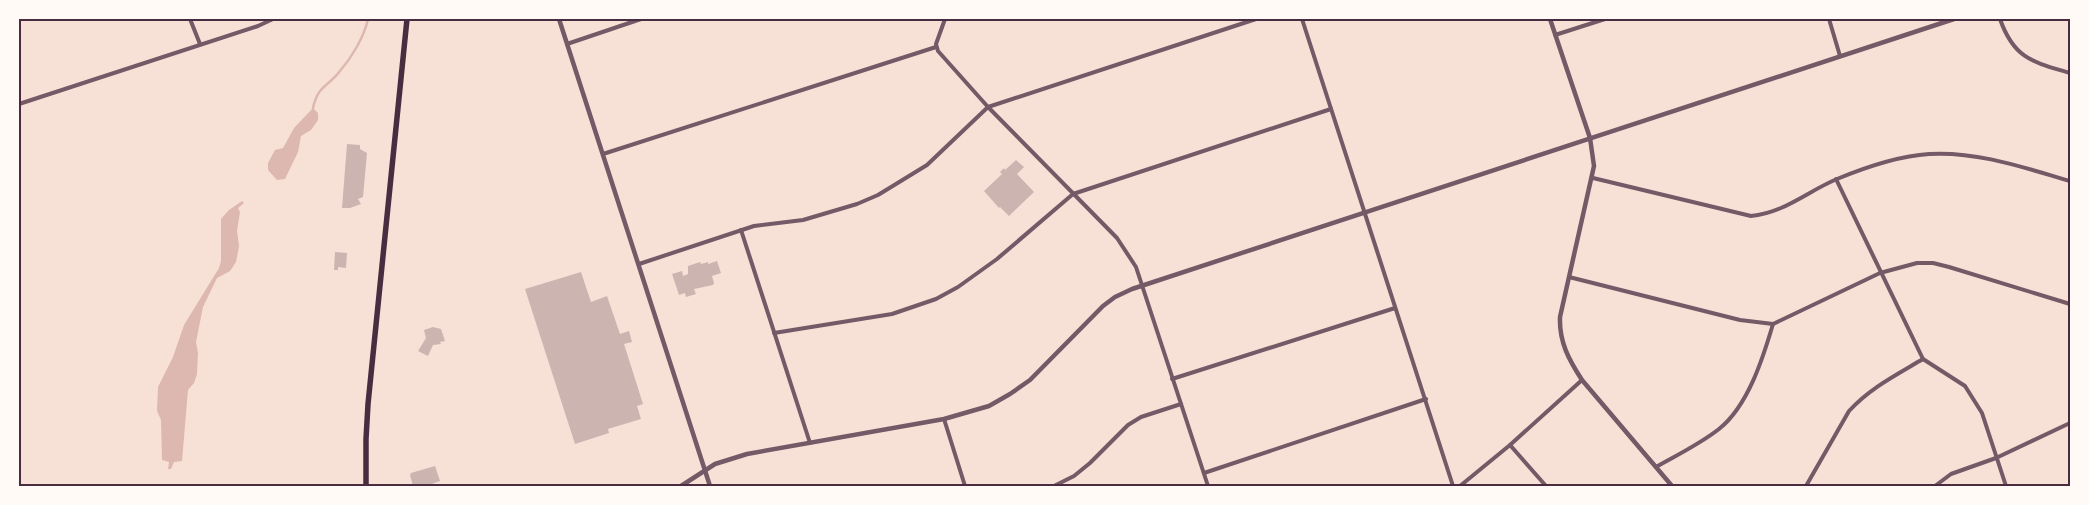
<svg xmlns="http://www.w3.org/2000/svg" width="2089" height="505" viewBox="0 0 2089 505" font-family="'PT Sans Narrow',sans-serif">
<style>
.water{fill:#dcb8b0}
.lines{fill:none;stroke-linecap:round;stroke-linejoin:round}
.stream{stroke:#dcb8b0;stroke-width:2.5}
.building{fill:#ccb4b1}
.minor{stroke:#755966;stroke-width:4}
.tertiary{stroke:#755966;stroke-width:4.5}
.primary{stroke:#4a2c40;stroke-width:5.5}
.neatline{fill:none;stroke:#4a2c40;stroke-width:2}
</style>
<rect width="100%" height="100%" fill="#f7e1d7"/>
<g class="water">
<path d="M313 108 318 113V120L311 130 301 136 298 152 285 179 277 180 268 170V163L275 150 283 148 294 128Z"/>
<path d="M242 201 244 203 238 208 240 212 237 231 239 246 236 262 230 271 217 278 203 307 196 342 198 353 197 374 194 383 188 390 182 461 174 462 171 469H168L169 462 162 460 161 420 157 411 158 387 173 357 184 325 219 268 221 261V219L229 210Z"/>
</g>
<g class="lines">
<path class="stream" d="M313 108C318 85 328 87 340 71 352 57 364 37 368 19"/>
</g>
<g class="building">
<path d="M347 144 360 145V149L367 153 363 197 358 199 361 204 350 208H342Z"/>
<path d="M1016 160 1024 167 1017 174 1034 192 1009 216 1000 207 999 208 984 191 1002 174 1000 172 1004 168 1005 170Z"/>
<path d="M335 252 347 253 346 268 338 267V270H334Z"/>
<path d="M717 261 721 273 712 276 714 283 713 285 694 289 696 294 686 297 685 293 679 295 672 274 682 271 683 276 688 274V266L700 262 701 264 708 262V264Z"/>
<path d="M581 272 591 302 607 296 620 334 629 331 632 342 624 344 643 404 637 406 641 419 608 429 609 433 575 444 525 289Z"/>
<path d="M433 327 441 329 445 341 440 342 441 344 433 345 428 356 418 351 426 338 424 330Z"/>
<path d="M435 466 440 481 426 486H413L410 475 411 473Z"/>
</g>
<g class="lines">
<g class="minor">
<path d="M190 19 200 44"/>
<path d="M945 19 936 44 938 51 988 107 1117 238 1136 267 1208 486"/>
<path d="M1302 19 1453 486"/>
<path d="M1829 19 1840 56"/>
<path d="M2000 19C2014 59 2033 62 2070 73"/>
<path d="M1555 35 1605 19"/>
<path d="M567 44 641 19"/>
<path d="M19 104 258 26 273 19"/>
<path d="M603 154 936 47"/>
<path d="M1593 178 1751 216C1784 213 1808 191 1837 179 1866 167 1898 156 1929 154 1977 151 2025 168 2070 181"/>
<path d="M1836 179 1923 359 1965 386 1982 413 2006 486"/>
<path d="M741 230 810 443"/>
<path d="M639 264 754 226 803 220 857 204 878 195 927 165 988 107 1256 19"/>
<path d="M1569 277 1740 320 1773 324 1880 273 1917 263H1933L1949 267 2070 304"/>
<path d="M774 333 892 314 936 299 958 287 997 259 1073 194 1331 109"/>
<path d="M1172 379 1395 308"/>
<path d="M944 419 965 486"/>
<path d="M1510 445 1546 486"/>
<path d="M1656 467C1677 455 1700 444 1719 429 1748 406 1763 358 1773 324"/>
<path d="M1204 473 1426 399"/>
<path d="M1054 486 1074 476 1090 463 1128 425 1141 417 1181 404"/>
<path d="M1460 486 1510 445 1582 380"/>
<path d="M1806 486 1849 411C1870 388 1896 375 1923 359"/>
<path d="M1935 486 1951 474 1996 458 2070 423"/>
</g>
<g class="tertiary">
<path d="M559 19 710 486"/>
<path d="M1550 19 1590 138 1594 166 1560 317C1559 342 1569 360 1582 380L1672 486"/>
<path d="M681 486 715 464 747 454 944 419 989 406 1010 394 1030 380 1103 306 1115 297 1132 289 1954 19"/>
</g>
<path class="primary" d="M366 486V439L368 404 407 19"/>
</g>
<rect width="2089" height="505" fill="none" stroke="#fffaf5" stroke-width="40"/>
<rect x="20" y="20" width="2049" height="465" class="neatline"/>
</svg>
